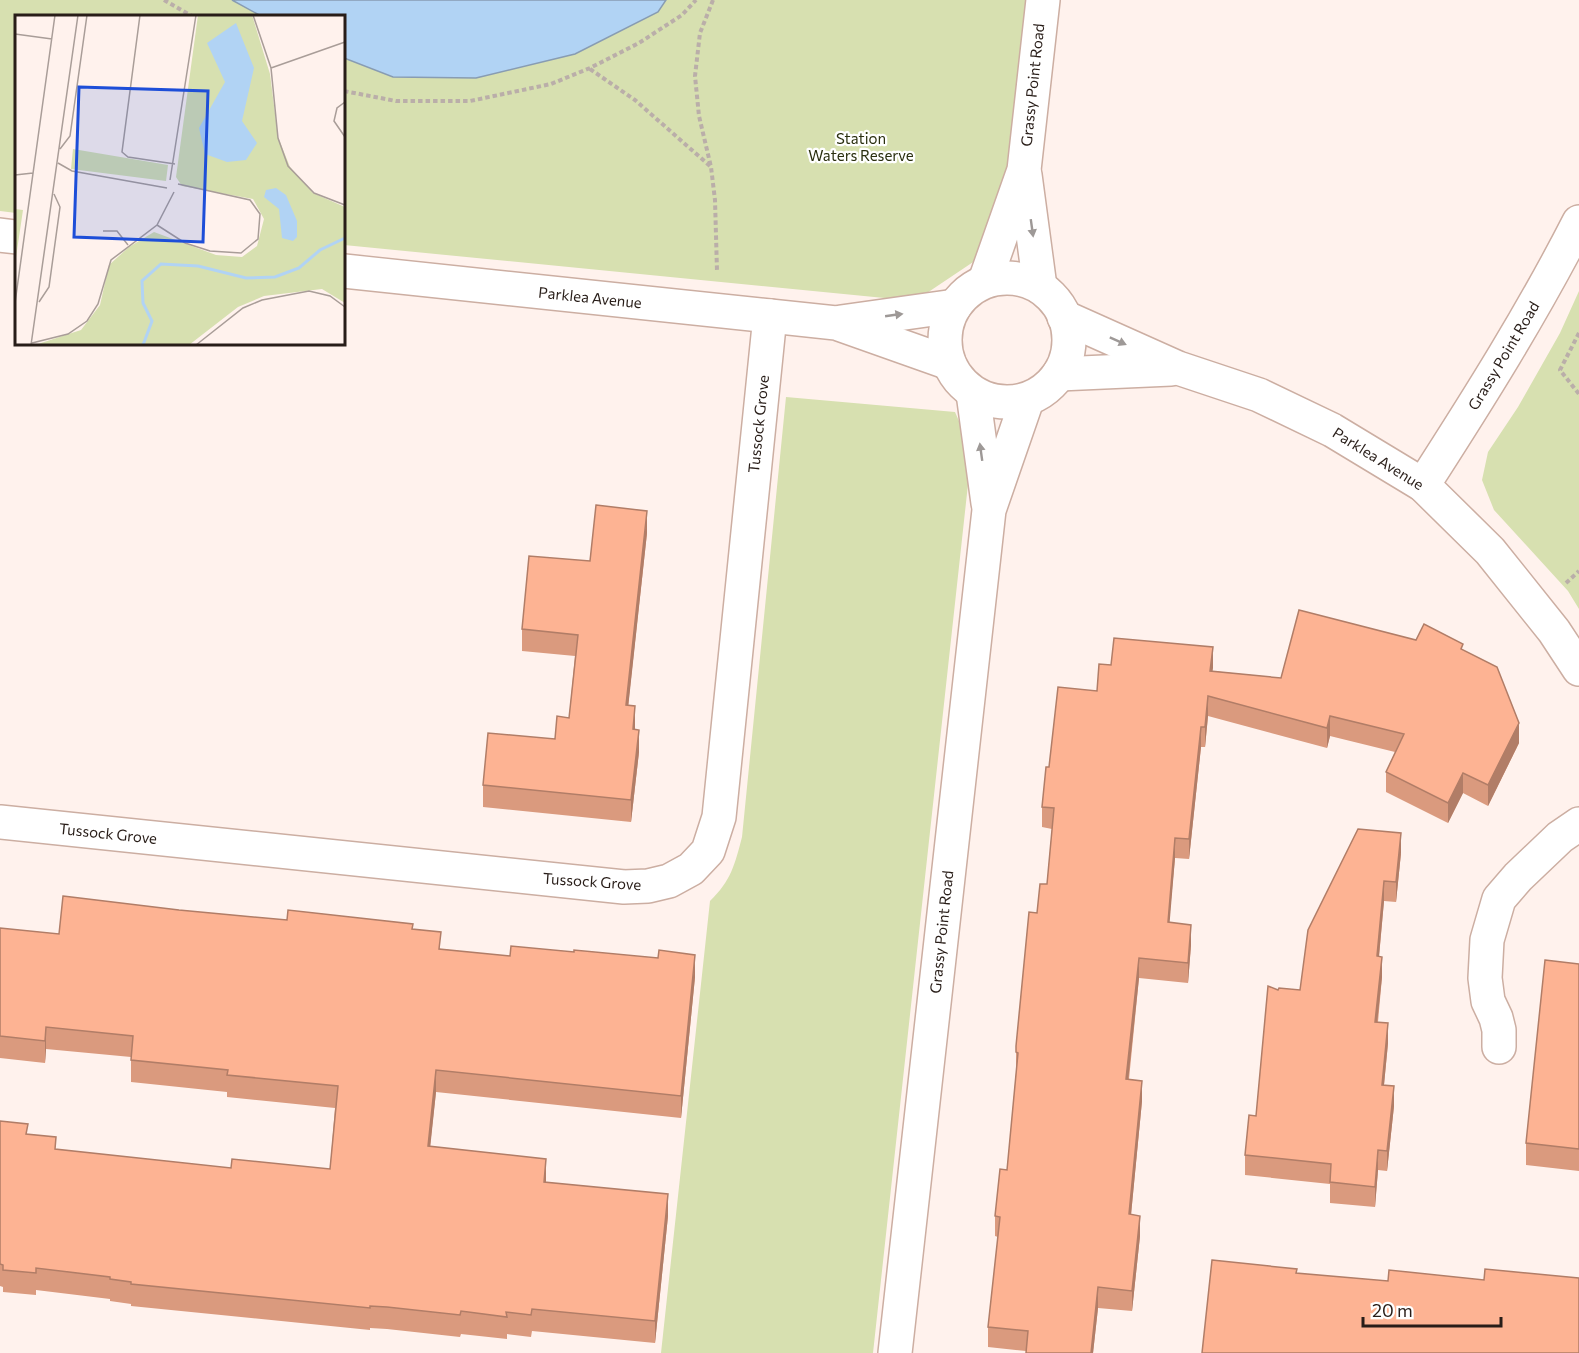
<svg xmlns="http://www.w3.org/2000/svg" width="1579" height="1353" viewBox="0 0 1579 1353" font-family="Commissioner,sans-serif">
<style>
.green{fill:#d7e0b0}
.water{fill:#b1d3f4;stroke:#889cb2;stroke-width:1.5}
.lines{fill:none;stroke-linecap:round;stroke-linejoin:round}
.street-casing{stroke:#ccaea2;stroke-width:36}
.path{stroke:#baaea9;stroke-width:4;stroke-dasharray:4.5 3;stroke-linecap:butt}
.street{stroke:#fff;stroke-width:33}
.wall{fill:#da9a7e}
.shaded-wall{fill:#b17d67}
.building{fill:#fdb393;stroke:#b17d67;stroke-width:1.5}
.oneway{fill:#9e9997}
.labels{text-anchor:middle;stroke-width:4.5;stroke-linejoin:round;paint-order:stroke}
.street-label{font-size:15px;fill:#281d18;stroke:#fff}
.park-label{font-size:15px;fill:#292e0e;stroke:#fff}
.inset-river{fill:none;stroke:#b1d3f4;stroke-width:3}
.inset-road{fill:none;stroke:#a99d98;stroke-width:1.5}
.view{fill:#1d4ed8;fill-opacity:0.15;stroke:#1d4ed8;stroke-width:3}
.inset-edge{fill:none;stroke:#281d18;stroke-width:3}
</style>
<rect width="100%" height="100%" fill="#fff2ed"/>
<g class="green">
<path d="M0 0H1029L1003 242 915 301 344 245V16H16V213L0 211Z"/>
<path d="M1579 291V609L1568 591 1494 510 1482 480 1488 452 1518 407 1560 333Z"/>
<path d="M786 397 955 412 962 428 970 466 873 1353H661L710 901C731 881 735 864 742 837Z"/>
</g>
<path class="water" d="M232 0H666L658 12 575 54 476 78 393 77 344 58V16H261Z"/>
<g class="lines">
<g class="street-casing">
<g id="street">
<path d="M1025 175 1040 287"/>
<path d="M0 235 16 237"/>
<path d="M344 271 836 323 949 363"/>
<circle cx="1007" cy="340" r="62"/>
<path d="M985 281 1024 170 1043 0"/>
<path d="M1064 317 1178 368 1259 395 1332 430 1423 485 1490 551 1554 631 1579 669"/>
<path d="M841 322 955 306"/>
<path d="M1059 374 1171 369"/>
<path d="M973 393 988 503"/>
<path d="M1423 485C1479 398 1532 314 1579 222"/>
<path d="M0 822 624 887 648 886 669 881 691 869 708 851 719 817 770 316"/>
<path d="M1499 1047V1030L1496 1018 1488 1001 1485 978 1487 940 1499 899 1518 877 1560 837 1579 824"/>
<path d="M895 1353 989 510 1027 400"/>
</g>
</g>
<g class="path">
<path d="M164 0 192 16"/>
<path d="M713 0 700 33 695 76 699 116 711 167 715 200 717 271"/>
<path d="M590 69 635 100 710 166"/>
<path d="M344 91 396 101H470L551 84 590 68 639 43 682 15 696 0"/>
<path d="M1579 333 1560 370 1579 394"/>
<path d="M1566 583 1579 571"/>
</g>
<use href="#street" class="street"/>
</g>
<g class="wall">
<path d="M647 533 628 706 635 730 639 752 631 822 483 807V785L555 739 569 718 575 656 522 651V629L590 561Z"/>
<path d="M1416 640 1463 650 1519 743 1488 806 1463 793 1448 823 1386 792V772L1395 752 1330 736 1327 748 1208 716 1205 747H1201L1189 859 1175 858 1169 922 1191 945 1188 983 1139 978 1129 1079 1142 1101 1131 1215 1140 1236 1132 1311 1098 1308 1093 1353H1026V1351L988 1347V1327L998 1237 995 1236V1216L1007 1170 1016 1073V1046L1037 913 1047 884 1052 829 1042 827V807L1049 767 1097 691 1111 665 1212 671 1281 678Z"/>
<path d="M1401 853 1396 902 1384 901 1379 957 1382 977 1378 1022 1388 1043 1384 1085 1394 1106 1387 1171 1378 1170 1375 1207 1330 1203V1184L1245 1175V1155L1256 1116 1278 990H1300Z"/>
<path d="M179 910 287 920 413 929 441 949 695 977 681 1118 436 1092 430 1146 546 1182 668 1216 655 1343 532 1331 531 1337 507 1334V1339L461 1334 460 1337 387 1329 370 1328V1330L131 1306V1304L110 1301V1299L36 1290V1295L3 1292V1287L0 1286V1121L28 1134 56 1150 231 1168 330 1169 335 1108 227 1097V1092L131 1082V1057L46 1049 45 1063 0 1058V928L59 934Z"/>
<path d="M1579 964V1171L1526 1165V1143Z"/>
</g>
<g class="shaded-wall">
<path d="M647 511V533L626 727V705Z"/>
<path d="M1213 647V668L1210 691V671Z"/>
<path d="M1208 696V716L1205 747V727Z"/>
<path d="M635 706V728L633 751V729Z"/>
<path d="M1330 716V736L1327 748V728Z"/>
<path d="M1519 723V743L1488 806V785Z"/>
<path d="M1201 727V747L1189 859V839Z"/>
<path d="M639 730V752L631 822V800Z"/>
<path d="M1463 773V793L1448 823V803Z"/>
<path d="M1401 833V853L1396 902V882Z"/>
<path d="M1175 838V858L1168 942V922Z"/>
<path d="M1384 881V901L1377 977V956Z"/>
<path d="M1191 925V945L1188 983V963Z"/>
<path d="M695 955V977L681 1118V1096Z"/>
<path d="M1382 957V977L1375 1042V1022Z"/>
<path d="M1139 958V978L1126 1100V1079Z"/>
<path d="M1388 1023V1043L1382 1105V1085Z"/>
<path d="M46 1027V1049L45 1063V1041Z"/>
<path d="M436 1070V1092L428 1168V1146Z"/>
<path d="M1142 1081V1101L1129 1235V1214Z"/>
<path d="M1394 1086V1106L1387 1171V1151Z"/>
<path d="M1378 1150V1170L1375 1207V1187Z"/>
<path d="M546 1159V1181L544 1204V1182Z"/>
<path d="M668 1194V1216L655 1343V1321Z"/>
<path d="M1140 1216V1236L1132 1311V1291Z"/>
<path d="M1098 1287V1308L1093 1353H1091Z"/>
</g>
<g class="building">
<path d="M596 505 647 511 626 705 635 706 633 729 639 730 631 800 483 785 488 733 555 739 557 716 569 718 578 635 522 629 529 556 590 561Z"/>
<path d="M1299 610 1416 640 1424 624 1463 644 1461 649 1497 667 1519 723 1488 785 1463 773 1448 803 1386 772 1404 734 1330 716 1327 728 1208 696 1205 727H1201L1189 839 1175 838 1168 922 1191 925 1188 963 1139 958 1126 1079 1142 1081 1129 1214 1140 1216 1132 1291 1098 1287 1091 1353H1026L1028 1331 988 1327 1000 1217 995 1216 1000 1169 1007 1170 1018 1053 1016 1052V1046L1029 912 1037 913 1040 884H1047L1054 808 1042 807 1046 767H1049L1058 687 1097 691 1099 664 1111 665 1114 638 1213 647 1210 671 1281 678Z"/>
<path d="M1358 829 1401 833 1396 882 1384 881 1377 956 1382 957 1375 1022 1388 1023 1382 1085 1394 1086 1387 1151 1378 1150 1375 1187 1330 1182 1331 1164 1245 1155 1249 1115 1256 1116 1268 986 1278 990 1279 988 1300 990 1308 930Z"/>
<path d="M63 896 179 910 287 920 288 910 413 924 412 929 441 932 439 949 510 956 511 946 574 952V950L658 958 659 950 695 955 681 1096 436 1070 428 1146 546 1159 544 1182 668 1194 655 1321 532 1309 531 1315 506 1312 507 1317 461 1311 460 1315 387 1307 370 1306V1308L131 1284V1282L110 1279V1277L36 1268V1273L3 1270V1265L0 1264V1121L28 1124 26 1134 56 1137 55 1149 231 1168 232 1159 330 1169 338 1086 227 1075 228 1070 131 1060 133 1036 46 1027 45 1041 0 1036V928L59 934Z"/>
<path d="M1545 960 1579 964V1149L1526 1143Z"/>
<path d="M1212 1260 1297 1269 1296 1273 1388 1281 1389 1270 1484 1280 1485 1269 1579 1278V1353H1202Z"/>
</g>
<defs><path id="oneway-solid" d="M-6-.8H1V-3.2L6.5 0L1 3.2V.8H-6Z" transform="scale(1.5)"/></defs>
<g class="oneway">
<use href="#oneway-solid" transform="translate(1032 228) rotate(82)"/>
<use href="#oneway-solid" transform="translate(894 315) rotate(-8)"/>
<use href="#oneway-solid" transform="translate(1118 341) rotate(24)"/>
<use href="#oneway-solid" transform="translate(981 452) rotate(-98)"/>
</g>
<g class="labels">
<g class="street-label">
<text transform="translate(1033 85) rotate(-84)" y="5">Grassy Point Road</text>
<text transform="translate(590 298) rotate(6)" y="5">Parklea Avenue</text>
<text transform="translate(1504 356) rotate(-59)" y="5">Grassy Point Road</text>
<text transform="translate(759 424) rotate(-84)" y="5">Tussock Grove</text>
<text transform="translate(1378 459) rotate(32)" y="5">Parklea Avenue</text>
<text transform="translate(108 834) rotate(6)" y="5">Tussock Grove</text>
<text transform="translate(592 882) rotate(4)" y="5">Tussock Grove</text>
<text transform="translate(942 932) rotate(-84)" y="5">Grassy Point Road</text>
</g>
<g class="park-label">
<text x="861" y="144">Station<tspan x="861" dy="17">Waters Reserve</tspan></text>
</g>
</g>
<g transform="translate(15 15)">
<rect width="330" height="330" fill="#fff2ed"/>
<path d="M183 0H237L255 59 263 122 275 152 298 178 330 192V288L307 274 249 281 223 292 174 330H20L66 315 85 290 94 250 114 232 139 217 201 240 227 242 242 231 249 204 238 184 167 171 161 162ZM58 134 153 150 151 166 56 154ZM0 194 8 195 0 249Z" fill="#d7e0b0"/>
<path d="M221 8 239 53 227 106 242 128 231 145 212 147 190 139 184 113 210 67 192 28ZM261 173 271 180 282 206V222L278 226 267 223 264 194 249 182 251 175Z" fill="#b1d3f4"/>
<path class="inset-river" d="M128 330 137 306 128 288 127 266 146 249 183 251 231 263 260 262 284 253 305 235 330 223"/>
<path class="inset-road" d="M125 0 107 137 113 142 160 149M238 0 256 53 263 123 273 151 299 178 330 190M0 19 37 24M256 53 330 27M330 87 322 93 319 106 330 122M45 134 55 121 72 0M43 148 57 156 152 173M0 160 18 158M155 165 181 0M142 210 170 228 195 236 226 238 243 224 245 199 235 185 163 169M88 216H102L113 230M24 287 34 272 45 192 39 179M0 288 40 0M17 328 53 319 72 306 83 289 96 245 142 210 159 177M16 330 63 0M181 330 228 293 247 285 294 276 315 281 330 292"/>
<path class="view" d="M64 72 193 76 188 227 59 222Z"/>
<rect width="330" height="330" class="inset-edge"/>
</g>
<path d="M1363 1317v9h138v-9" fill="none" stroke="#281d18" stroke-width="3"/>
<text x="1372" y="1317" font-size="18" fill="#281d18" stroke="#ffffff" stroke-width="4.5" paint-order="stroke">20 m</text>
</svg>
